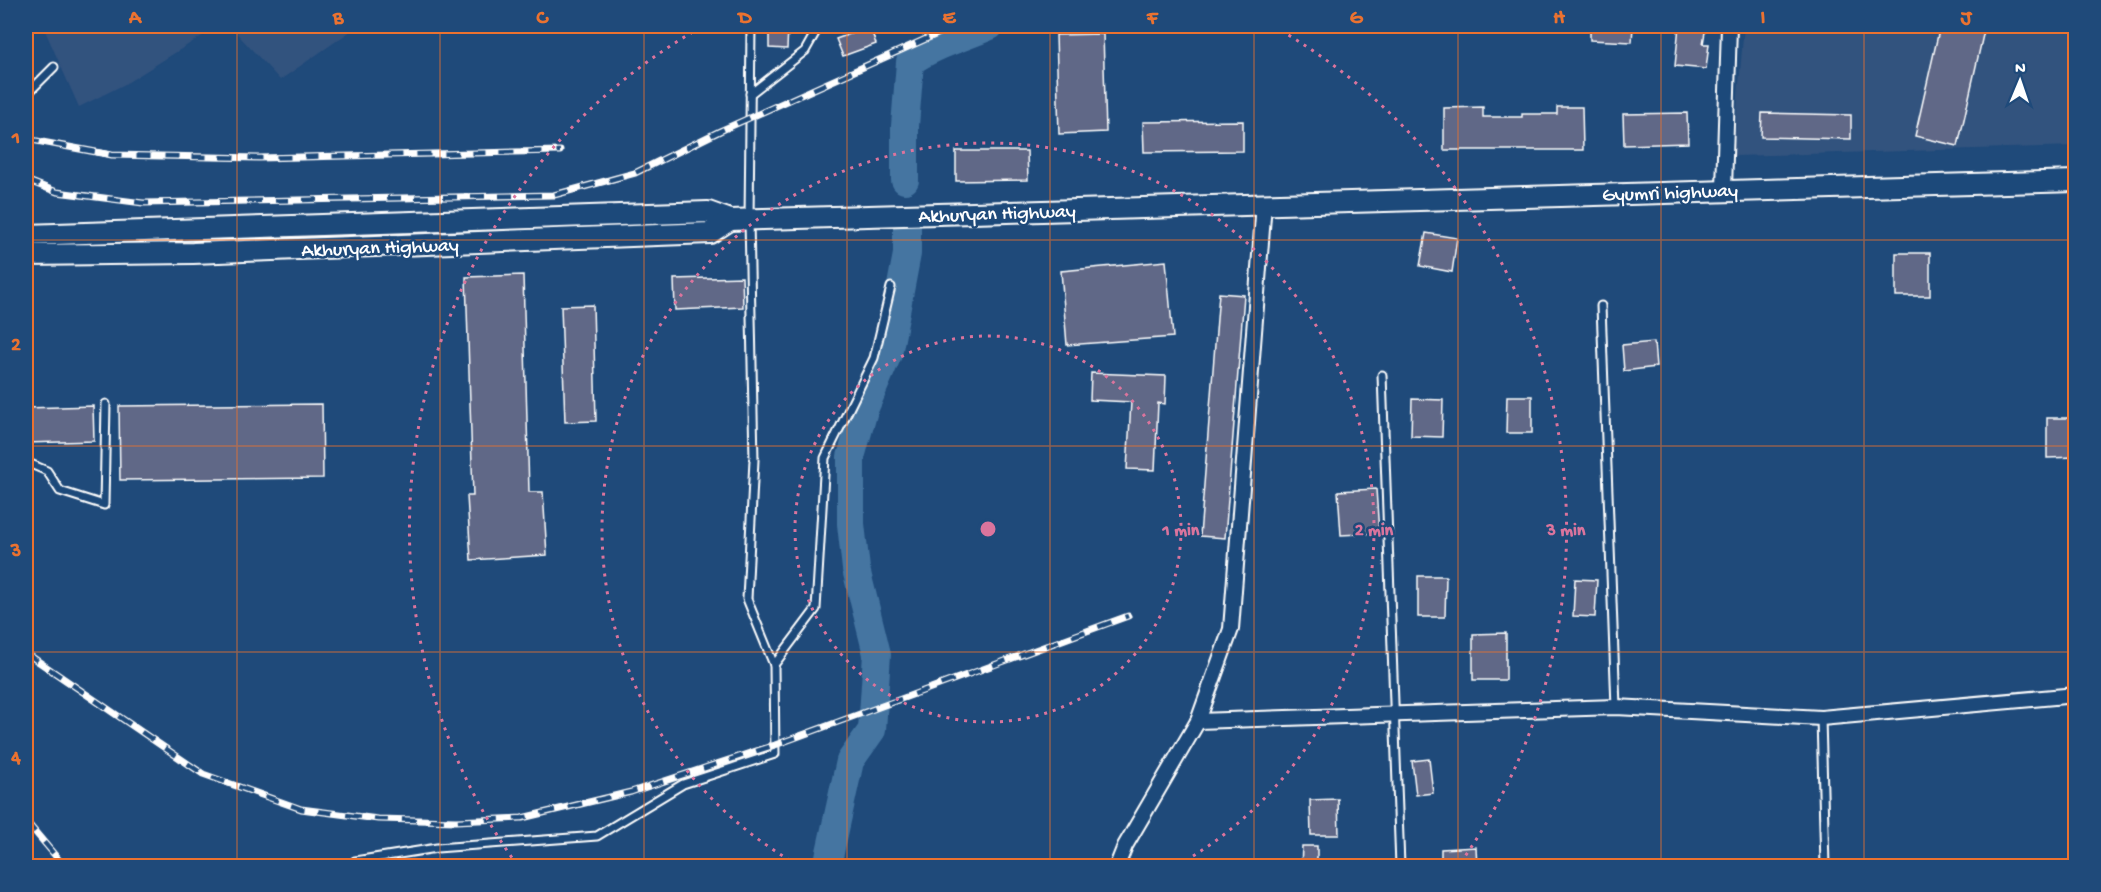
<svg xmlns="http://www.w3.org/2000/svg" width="2101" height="892" viewBox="0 0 2101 892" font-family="'Gochi Hand',sans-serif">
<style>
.built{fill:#33537e}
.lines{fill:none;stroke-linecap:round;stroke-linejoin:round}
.river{stroke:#4475a1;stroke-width:28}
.building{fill:#616887;stroke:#fff;stroke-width:1.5}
.lane-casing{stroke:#fff;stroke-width:11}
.street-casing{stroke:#fff;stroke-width:18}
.secondary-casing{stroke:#fff;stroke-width:24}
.lane{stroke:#1f4a7a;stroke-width:7}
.street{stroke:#1f4a7a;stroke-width:14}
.secondary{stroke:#1f4a7a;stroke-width:20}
.rail-casing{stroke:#fff;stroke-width:7}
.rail{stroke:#1f4a7a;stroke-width:4.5;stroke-dasharray:14;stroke-linecap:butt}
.grid{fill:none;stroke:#eb7230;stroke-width:1.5;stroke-opacity:0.55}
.ring{fill:none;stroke:#da749d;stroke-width:3;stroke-dasharray:3 6}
.labels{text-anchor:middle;stroke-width:5;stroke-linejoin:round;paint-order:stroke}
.street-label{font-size:20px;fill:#fff;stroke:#1f4a7a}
.centre{fill:#da749d;stroke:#1f4a7a;stroke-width:3}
.ring-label{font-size:18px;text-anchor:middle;font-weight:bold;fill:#da749d;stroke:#1f4a7a;stroke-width:5;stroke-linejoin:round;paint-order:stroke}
.neatline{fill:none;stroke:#eb7230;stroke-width:2}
.grid-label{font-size:20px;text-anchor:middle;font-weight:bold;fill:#eb7230}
</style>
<rect width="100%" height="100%" fill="#1f4a7a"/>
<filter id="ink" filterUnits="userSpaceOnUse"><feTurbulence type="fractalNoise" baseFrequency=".0167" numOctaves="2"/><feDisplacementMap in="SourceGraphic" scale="12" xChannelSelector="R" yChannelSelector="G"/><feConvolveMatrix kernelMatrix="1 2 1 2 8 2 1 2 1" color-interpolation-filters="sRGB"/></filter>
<g filter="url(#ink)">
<g class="built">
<path d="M43 26H218L125 84 79 107Z"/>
<path d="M230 26H358L280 80Z"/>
<path d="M1744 26H2075V146L1733 156Z"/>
</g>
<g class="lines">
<g class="river">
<path d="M905 180V126L910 62C934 45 963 38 990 26"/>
<path d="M827 866 850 761 872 730 877 654 856 569 851 524V457L864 410 888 354 907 254V228"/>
</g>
</g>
<g class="building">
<path d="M769 26H788L787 49 769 48Z"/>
<path d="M1590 26H1633L1632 42 1590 40Z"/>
<path d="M1679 26H1706L1703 44H1709L1706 69 1675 66Z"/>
<path d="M1940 26H1985L1958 146 1915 136Z"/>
<path d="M870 27 876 44 843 56 836 39Z"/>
<path d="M1103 34 1106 132 1059 134 1056 35Z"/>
<path d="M1483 107V117H1522V114H1557V107H1582L1583 150H1444V108Z"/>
<path d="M1687 113 1688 143 1624 145 1623 114Z"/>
<path d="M1762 113 1851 115V139L1761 137Z"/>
<path d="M1243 121V151L1144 152 1143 122Z"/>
<path d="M956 151H1027L1028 180 956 181Z"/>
<path d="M1426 233 1457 238 1452 272 1420 266Z"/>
<rect x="1896" y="253" width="34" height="43"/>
<path d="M1166 261 1173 337 1067 345 1061 271Z"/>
<path d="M523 275 529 492H543L547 555 471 560 467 496H473L466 277Z"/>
<path d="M742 277 743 307 675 310 674 279Z"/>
<path d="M1219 293 1244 295 1225 538 1200 536Z"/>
<path d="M593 305 596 421 565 422 561 306Z"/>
<path d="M1654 342 1656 367 1624 371 1622 345Z"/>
<path d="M1091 373 1166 376 1165 404 1158 403 1155 470 1127 469 1131 402 1090 400Z"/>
<path d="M1507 396H1532V433H1506Z"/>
<path d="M1412 399 1443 400 1442 437 1411 436Z"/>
<path d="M322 404 323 478 120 480 119 406Z"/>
<path d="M93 406 94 441 26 443V408Z"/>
<path d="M2047 418H2076V457L2047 458Z"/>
<path d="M1376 489 1379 533 1341 535 1338 491Z"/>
<path d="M1418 576H1446L1445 617H1418Z"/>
<path d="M1575 579 1597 580 1595 617 1573 616Z"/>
<path d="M1506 633V680H1473V634Z"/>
<path d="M1429 759 1433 793 1416 795 1412 761Z"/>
<path d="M1338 799 1339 835H1311L1310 800Z"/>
<path d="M1302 846H1317V867H1301Z"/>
<path d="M1476 847 1477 867H1441V849Z"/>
</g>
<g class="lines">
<g class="lane-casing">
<g id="lane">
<path d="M750 94 805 51 819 26"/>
<path d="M26 95 54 67"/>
<path d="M1601 306 1616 707"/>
<path d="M1382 375 1400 866"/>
<path d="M26 462 47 471 60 491 104 505 106 404"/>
<path d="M774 665 816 609 825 458 874 358 891 287"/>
<path d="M1821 718 1825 866"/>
<path d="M356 866 355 861 437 848 597 836 683 784 775 754 774 665 747 599 754 460 749 220 751 26"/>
</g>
</g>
<g class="street-casing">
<g id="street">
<path d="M1724 189 1729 26"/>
<path d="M1198 721 1616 707 1821 718 2076 695"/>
<path d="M1117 866 1125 846 1198 721 1231 629 1264 203"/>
</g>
</g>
<g class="secondary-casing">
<g id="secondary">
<path d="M26 235 708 212 730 220 2076 181"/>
<path d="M26 255 193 253 710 233 730 220"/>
</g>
</g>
<use href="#lane" class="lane"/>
<use href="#street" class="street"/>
<use href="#secondary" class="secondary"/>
<g class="rail-casing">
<g id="rail">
<path d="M26 139 112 155 259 158 560 151"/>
<path d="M26 180 57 192 143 203 554 195 635 173 720 131 955 26"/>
<path d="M26 653 203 774 301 809 378 819 456 821 522 818 631 792 775 745 1128 616"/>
<path d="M26 821 64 866"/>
<path d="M26 862 29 866"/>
</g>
</g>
<use href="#rail" class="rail"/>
</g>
</g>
<path class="grid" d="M237 26V866M440 26V866M644 26V866M847 26V866M1050 26V866M1254 26V866M1458 26V866M1661 26V866M1864 26V866M26 240H2076M26 446H2076M26 652H2076"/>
<g class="ring">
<circle cx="988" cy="529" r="193"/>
<path d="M798 865A386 386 0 1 1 1178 865"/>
<path d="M517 865A578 578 0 0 1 703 26M1273 26A578 578 0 0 1 1459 865"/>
</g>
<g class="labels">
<g class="street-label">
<text transform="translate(1670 191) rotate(-2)" y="7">Gyumri highway</text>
<text transform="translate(997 212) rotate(-2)" y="7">Akhuryan Highway</text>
<text transform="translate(380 246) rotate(-2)" y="7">Akhuryan Highway</text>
</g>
</g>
<circle cx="988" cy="529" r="9" class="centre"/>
<g class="ring-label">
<text x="1181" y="535">1 min</text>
<text x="1374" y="535">2 min</text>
<text x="1566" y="535">3 min</text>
</g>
<rect width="2101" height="892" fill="none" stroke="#1f4a7a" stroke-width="66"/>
<g transform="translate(2020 81) rotate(2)" stroke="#1f4a7a" stroke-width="4.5" paint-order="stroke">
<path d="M0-4.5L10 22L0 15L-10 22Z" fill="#ffffff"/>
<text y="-9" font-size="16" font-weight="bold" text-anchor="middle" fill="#ffffff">N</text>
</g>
<rect x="33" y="33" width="2035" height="826" class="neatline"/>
<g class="grid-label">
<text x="135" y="23">A</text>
<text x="338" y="23">B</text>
<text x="542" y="23">C</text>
<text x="745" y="23">D</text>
<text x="949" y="23">E</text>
<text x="1152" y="23">F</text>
<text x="1356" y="23">G</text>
<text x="1559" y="23">H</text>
<text x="1763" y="23">I</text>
<text x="1966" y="23">J</text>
<text x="16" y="143">1</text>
<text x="16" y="350">2</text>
<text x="16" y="556">3</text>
<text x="16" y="763">4</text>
</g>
</svg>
